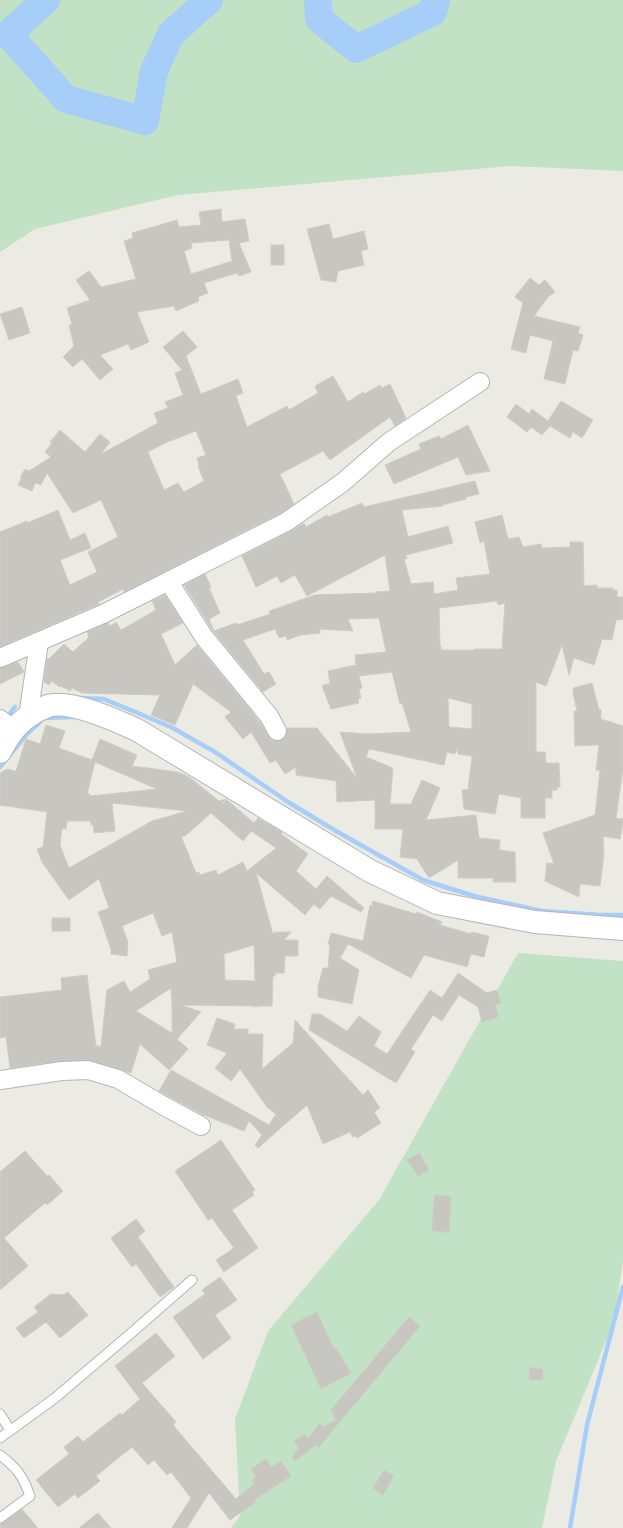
<svg xmlns="http://www.w3.org/2000/svg" width="623" height="1528" viewBox="0 0 623 1528" font-family="Helvetica,sans-serif">
<style>
.green{fill:#c1e2c4}
.lines{fill:none;stroke-linecap:round;stroke-linejoin:round}
.stream{stroke:#a7cef8;stroke-width:4.5}
.river{stroke:#a7cef8;stroke-width:28}
.building{fill:#c8c6c0;stroke:#d0cdc2;fill-rule:evenodd}
.lane-casing{stroke:#b3b5b9;stroke-width:11}
.street-casing{stroke:#b3b5b9;stroke-width:20}
.secondary-casing{stroke:#b4b6bc;stroke-width:24}
.lane{stroke:#fff;stroke-width:9}
.street{stroke:#fff;stroke-width:18}
.secondary{stroke:#fff;stroke-width:22}
</style>
<rect width="100%" height="100%" fill="#ecebe3"/>
<g class="green">
<path d="M0 0H623V171L511 166 178 195 35 229 0 252Z"/>
<path d="M518 953 623 961V1261L614 1322 556 1461 542 1528H231L240 1516 235 1419 268 1331 379 1200Z"/>
</g>
<g class="lines">
<g class="stream">
<path d="M80 698 104 699 171 727 215 752 288 802 336 831 423 880 474 896 542 911 601 915H623"/>
<path d="M8 719V716L15 707"/>
<path d="M0 767 27 734 44 718 75 717"/>
<path d="M570 1528 587 1425 623 1287"/>
</g>
<g class="river">
<path d="M46 0 8 34 66 99 145 121 154 71 171 34 209 0"/>
<path d="M318 0 319 19 356 49 433 12 436 0"/>
</g>
</g>
<g class="building">
<path d="M221 209 222 222 245 219 249 241 239 243 251 272 239 276 237 273 204 283 208 293 198 297 199 301 176 311 174 306 137 312 149 342 131 350 128 344 100 355 113 369 100 380 82 359 73 367 63 357 74 346 69 325 72 324 67 308 90 300 76 280 89 271 101 287 136 279 124 241 133 238 132 233 177 220 179 227 201 225 199 212ZM229 240 232 261 191 274 184 251 192 248 191 243Z"/>
<path d="M329 224 333 239 364 231 368 249 361 251 364 265 338 271 336 282 321 280 307 229Z"/>
<rect x="271" y="245" width="13" height="20"/>
<path d="M530 278 539 285 545 280 555 292 548 297 534 316 580 327 578 333 583 335 578 351 573 350 565 384 544 379 553 341 530 335 526 353 511 349 523 303 515 297Z"/>
<path d="M22 307 30 333 9 340 0 314Z"/>
<path d="M183 331 197 347 186 356 201 394 238 379 243 393 236 396 247 427 287 406 289 410 318 393 315 386 333 376 348 402 363 392 364 394 380 385 382 388 390 384 406 418 395 426 390 417 330 460 323 451 280 474 294 504 281 513 124 592 123 589 98 602 99 604 0 647V532L27 521V523L58 510 70 540 85 533 91 548 60 560 70 585 97 572 88 552 118 537 101 500 73 513 47 473 41 485 35 483 32 491 18 485 22 477H20L25 469 29 471 51 457 45 452 52 443 50 442 60 430 85 452 100 434 110 442 101 454 158 423 154 413 168 408 165 402 183 395 175 373 182 370 163 347ZM196 431 206 455 197 458 199 465 198 466 204 481 184 492 178 483 164 490 148 452 165 443Z"/>
<path d="M561 401 593 420 582 438 573 432 570 438 550 426 542 435 531 427 527 432 507 417 516 404 529 414 532 409 548 421Z"/>
<path d="M468 425 490 471 466 475 458 457 394 484 385 465 421 449 419 444 439 436 441 439Z"/>
<path d="M475 481 479 494 466 497V499L442 505 443 506 402 510 408 537 448 526 453 543 406 555 407 559H404L411 584 433 582 434 594 458 590 456 578 490 574 484 541 480 543 475 522 502 515 508 539 519 537 523 547 541 544 542 548 570 547V542H583L584 586 597 585V588H613V590H617V597H623V619L616 620 612 640 602 639 594 665 574 658 569 675 562 645 546 686 536 682V752H545L546 763H559L560 787H557V790H552V798H545V818H521V798L499 794 495 814 464 809 462 790 468 789 472 756 458 754 457 749 455 754 447 752 444 765 369 749 366 757 393 768 390 804H411L422 780 440 788 426 820 476 815 479 838 500 840 499 850 515 852 516 882H493V878H458V860L429 878 417 859 400 857 403 829H375V800L337 802 336 781 296 775V767L285 774 276 760 270 763 251 732 243 739 225 717 231 712 193 684 175 725 151 715 160 695 82 693 72 688 70 691 61 686 60 687 51 681 49 685 44 682 47 658 49 659 64 644 73 652 89 637 87 632 108 623 110 626 116 622 121 630 156 610 152 601 165 595 183 623 161 634 175 665 197 645 260 722 271 740 277 741 282 740 286 736 287 728H317L357 778 340 732 368 734 411 732 402 703 400 704 392 672 359 676 362 688 359 689 361 698 358 699 359 703 331 709 322 686 330 683 328 671 356 665 355 655 386 652 379 618 348 619 353 631 320 629V633L300 635 287 640 286 636 279 638 275 629 243 640 264 674 269 672 276 684 263 692 213 631 184 585 205 574 211 587 209 588 220 613 209 619 214 631 236 623 237 625 270 614 269 611 315 595 376 593V592L390 591 385 555 307 596 295 575 281 583 277 576 256 587 242 556 291 531 304 523 306 527 327 515 328 517 362 503 364 507ZM497 601 498 605 505 603 502 649H474V650H441V646H440L439 608ZM448 698 472 704V729L449 727Z"/>
<path d="M18 662 24 672 0 684V668Z"/>
<path d="M592 683 599 710H601V719L623 726V769L616 818 623 819V823L620 839 603 836 604 853 600 886 580 884 579 897 545 881 547 863 554 864 543 833 595 815 600 770H596L599 745 575 746 574 711H577L573 693V688Z"/>
<path d="M46 725 65 731 59 748 92 760 100 739 137 755 132 766 178 772 189 777 219 801 227 799 222 803 223 804 227 800 254 823 258 818 282 832 281 834 308 854 296 871 316 889 327 876 364 908 361 912 331 896 320 909 314 904 305 915 256 873 273 934 275 932H291L284 940H298V956H285L284 973H275V976H273L272 1006H256V1008V1006L181 1005 201 1012 177 1039 188 1049 169 1070 140 1044 131 1073 88 1060 61 1061 10 1068 6 1037 0 1038V997L62 990 61 978 87 975 96 1046H101L107 990 124 981 130 992 150 979 148 970 177 962 172 932 162 936 153 913 122 926 128 942 127 956 111 954V949L98 912 109 908 99 879 69 900 42 862 37 849 43 847 47 812 0 805V773L7 769 16 771 26 739 40 744ZM95 762 104 766 157 789 90 796V794H87ZM112 803 187 811 152 821 69 868 60 845 62 828 66 829 67 821H91V825L93 824 94 833 115 831ZM211 813 243 841 251 831 276 848 247 871 243 862 218 875 216 870 200 875 199 872 196 873 181 836H185ZM254 945 255 981 225 980 224 954ZM171 988 172 1004V1033L136 1011Z"/>
<path d="M373 901 416 914 417 912 442 922 440 925 471 934V932L489 936 484 957 471 954 467 967 424 955 411 978 348 944 340 958 359 970 352 1004 318 997V987L323 968H328L330 945 328 944 331 933 363 941 370 905 372 906Z"/>
<rect x="52" y="918" width="18" height="13"/>
<path d="M458 973 487 993 497 990 501 1003 495 1005 498 1017 482 1022 478 1007 459 995 442 1021 433 1015 411 1049 415 1052 396 1083 309 1030 312 1014H320L347 1031 359 1016 381 1032 374 1046 387 1054 430 990 442 998Z"/>
<path d="M217 1018 235 1024 234 1029H248V1034H263L262 1069 293 1043 295 1020 363 1095 368 1090 380 1108 374 1112 381 1123 357 1138 356 1136 353 1137 350 1132 323 1144 307 1105 258 1148 255 1145 262 1135 249 1121 244 1131 204 1115 205 1116 159 1091 171 1070 269 1125 276 1114 267 1107 240 1069 231 1081 215 1068 227 1053 207 1045Z"/>
<path d="M221 1140 255 1190 252 1192 254 1195 232 1210 258 1248 224 1272 216 1260 234 1248 212 1218 208 1220 175 1171Z"/>
<path d="M25 1151 47 1176 49 1175 63 1191 47 1205 45 1203 4 1238 28 1266 0 1290V1172Z"/>
<path d="M419 1153 429 1170 418 1176 407 1160Z"/>
<path d="M434 1195 451 1196 449 1232 432 1231Z"/>
<path d="M136 1219 145 1231 138 1237 174 1287 160 1297 136 1264 132 1267 111 1238Z"/>
<path d="M220 1277 237 1300 215 1315 231 1338 203 1359 173 1317 205 1294 202 1290Z"/>
<path d="M68 1292 88 1315 60 1338 46 1322 24 1338 16 1328 38 1312 34 1307 51 1294 63 1295Z"/>
<path d="M317 1312 334 1349 336 1348 351 1373 321 1389 291 1325Z"/>
<path d="M409 1317 420 1326 318 1448 316 1445 295 1461 292 1457 299 1448 294 1441 305 1434 308 1438 320 1423 323 1427 336 1420 331 1410Z"/>
<path d="M156 1333 175 1356 142 1383 176 1422 173 1425 236 1499 254 1484 252 1480 256 1477 251 1469 266 1459 271 1467 281 1461 291 1476 254 1500 256 1502 230 1520 209 1493 187 1528H172L191 1498 171 1472 167 1475 154 1460 148 1465 132 1447 96 1476 100 1481 78 1498 75 1494 58 1507 36 1480 69 1454 64 1447 78 1436 83 1442 120 1413 122 1415 140 1399 115 1366Z"/>
<path d="M529 1368 543 1369V1380H529Z"/>
<path d="M384 1470 394 1476 383 1495 373 1488Z"/>
<path d="M22 1509 38 1528H0V1524Z"/>
<path d="M98 1513 111 1528H79Z"/>
</g>
<g class="lines">
<g class="lane-casing">
<g id="lane">
<path d="M0 1414 10 1430"/>
<path d="M0 1438 55 1398 129 1335 192 1280"/>
<path d="M0 1455C17 1468 23 1476 30 1496L0 1518"/>
</g>
</g>
<g class="street-casing">
<g id="street">
<path d="M169 582 204 637 269 716 277 731"/>
<path d="M0 658 103 614 286 522 342 483 389 442 480 382"/>
<path d="M28 717 39 642"/>
<path d="M0 719 14 730"/>
<path d="M0 1080 62 1071 88 1070 118 1079 164 1106 201 1126"/>
</g>
</g>
<g class="secondary-casing">
<path id="secondary" d="M0 752C4 745 8 737 13 731 21 720 36 710 48 706 70 699 117 721 137 730L370 871 437 903 535 922 623 929"/>
</g>
<use href="#lane" class="lane"/>
<use href="#street" class="street"/>
<use href="#secondary" class="secondary"/>
</g>
</svg>
